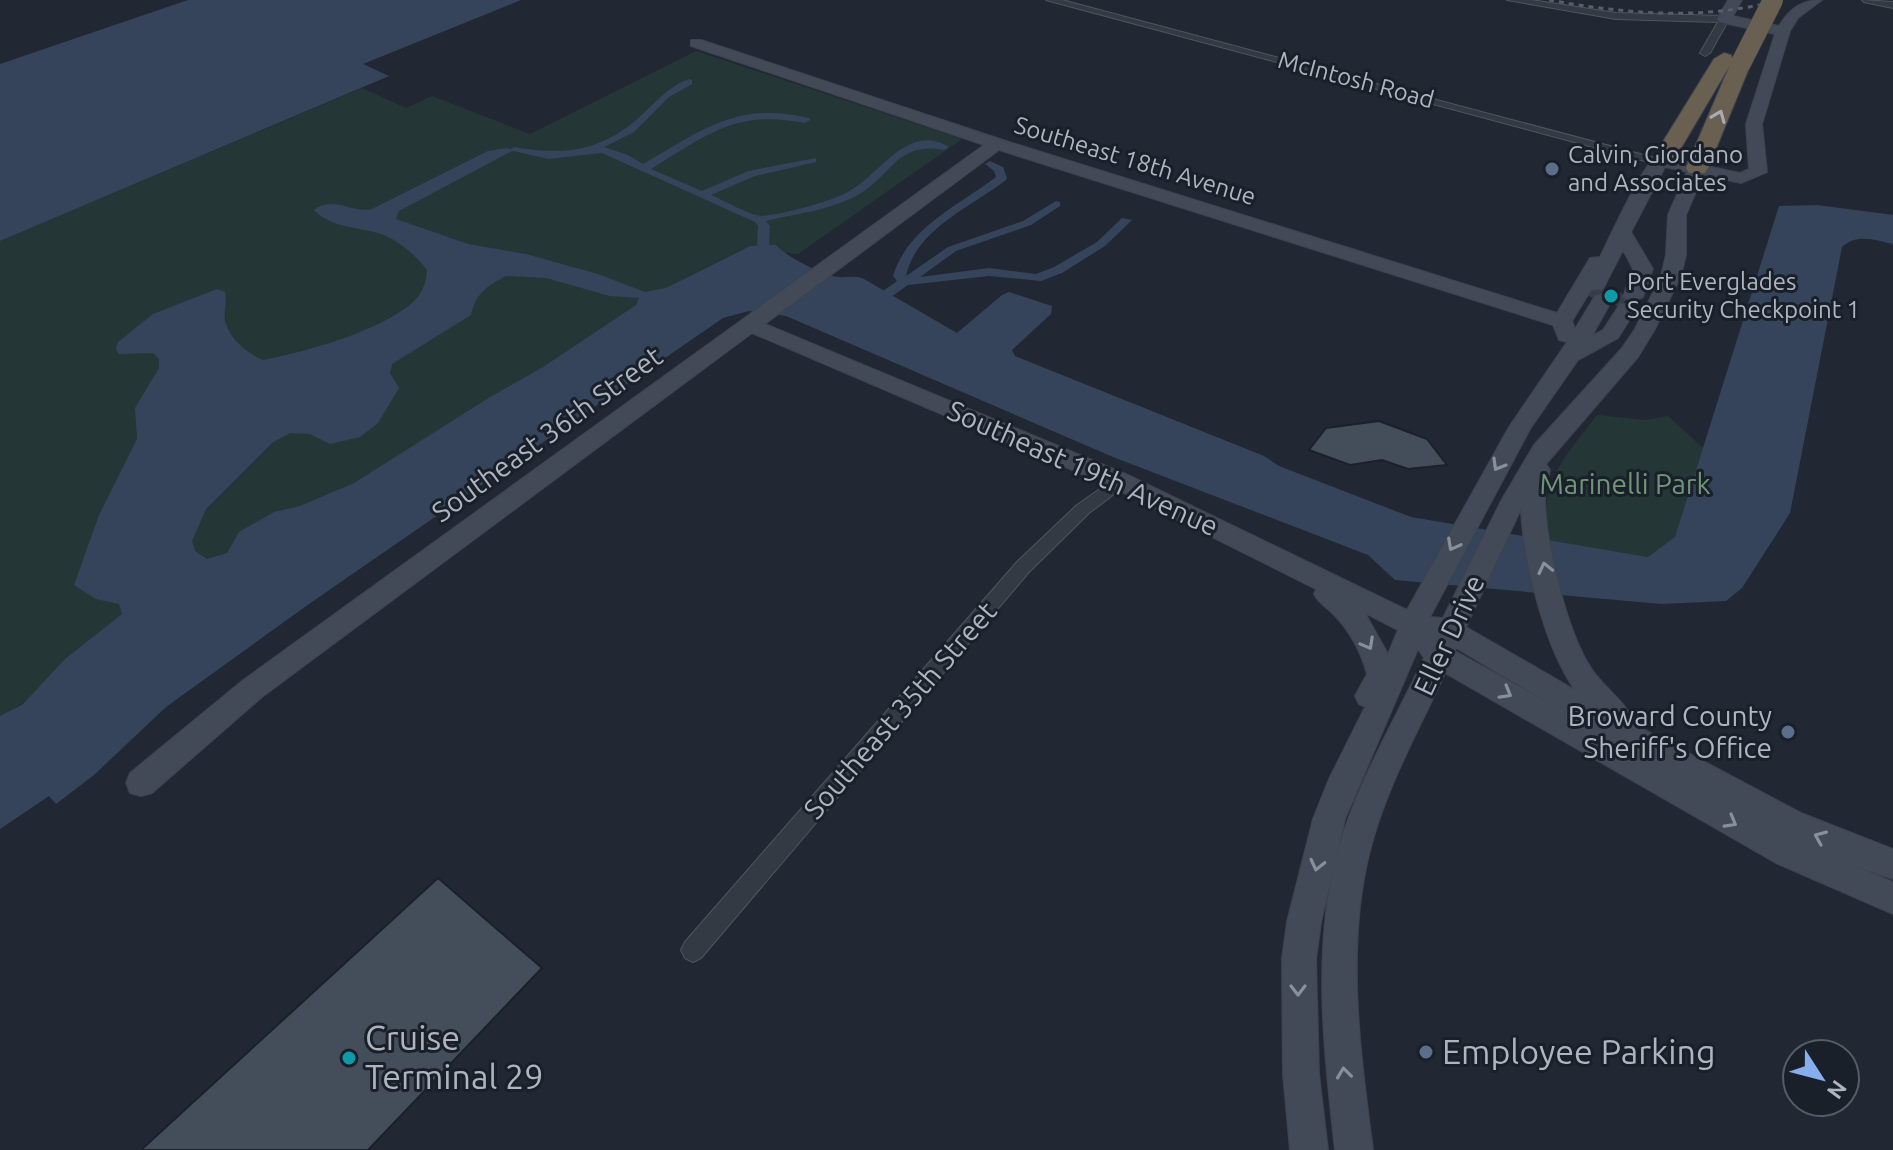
<svg xmlns="http://www.w3.org/2000/svg" width="1893" height="1150" viewBox="0 0 1893 1150" font-family="Ubuntu,sans-serif">
<style>
.green{fill:#253637}
.water{fill:#35445a;fill-rule:evenodd}
.lines{fill:none;stroke-linecap:round;stroke-linejoin:round}
.canal{fill:#35445a;fill-rule:evenodd}
.building{fill:#444e5b;stroke:#1b212b;stroke-width:2}
.secondary-tunnel{stroke:#363d48;stroke-width:20;stroke-dasharray:20 10;stroke-linecap:butt}
.street-casing{stroke:#4e555f;stroke-width:2}
.secondary-casing{stroke:#3d434e;stroke-width:2}
.highway-casing{stroke:#3e454f;stroke-width:2}
.street{fill:#343a44;fill-rule:evenodd}
.secondary{fill:#424a57;fill-rule:evenodd}
.highway{fill:#6a6051;fill-rule:evenodd}
.rail{stroke:#565e6b;stroke-width:3;stroke-dasharray:5 5;stroke-linecap:butt}
.highway-bridge-casing{stroke:#3e454f;stroke-width:21;stroke-linecap:butt}
.highway-bridge{stroke:#6a6051;stroke-width:20}
.oneway{stroke:#a7acb6}
.oneway2{stroke:#88909c}
.service-dot{fill:#5c6f8a;stroke:#192029;stroke-width:3}
.culture-dot{fill:#0f9aa8;stroke:#192029;stroke-width:3}
.labels{text-anchor:middle;stroke-width:6;stroke-linejoin:round;paint-order:stroke}
.far-street-label{font-size:24px;fill:#aeb5c1;stroke:#192029}
.far-poi-label{font-size:24px;fill:#aeb5c1;stroke:#192029;text-anchor:start}
.street-label{font-size:28px;fill:#aeb5c1;stroke:#192029}
.park-label{font-size:28px;fill:#709578;stroke:#192029}
.poi-label{font-size:28px;fill:#aeb5c1;stroke:#192029;text-anchor:end}
.near-poi-label{font-size:34px;fill:#aeb5c1;stroke:#192029;text-anchor:start}
</style>
<rect width="100%" height="100%" fill="#212833"/>
<g class="green">
<path d="M696 51 962 139 798 254 743 249 676 283 178 607 0 717V241L362 88 406 108 432 96 530 134Z"/>
<path d="M1597 415 1646 420 1668 416 1703 448 1675 538 1648 557 1549 541C1537 482 1563 460 1597 415Z"/>
</g>
<g class="water">
<path d="M188 0H521L363 64 389 76 0 241V64Z"/>
<path d="M507 148 514 150 399 211 396 219 468 244 526 254 598 274 645 292 666 288 750 246 776 245C785 256 824 276 839 277 849 278 854 275 864 279L957 333 1002 295 1009 292 1052 306 1051 314 1012 350 1015 356 1264 456 1279 466 1411 517 1648 557 1675 537 1779 206 1817 205 1893 215V244C1876 240 1856 233 1842 247L1790 513 1742 588 1726 601 1661 604 1395 580 1368 555 1113 457 786 316 749 311 723 318 309 604 166 707 94 775 56 804 49 796 0 829V716L23 704 65 659 122 614 119 604 96 599 74 585 99 515 137 439 135 408 159 368V359L153 353 119 354 116 349 118 342 153 314 217 289 225 292C228 303 222 314 226 324 231 340 248 354 263 360 305 352 386 330 416 299 424 290 426 281 427 270 415 255 400 241 381 234 359 227 331 228 314 210 335 195 351 214 372 209L488 151ZM506 276 546 278 610 296 639 298 636 305 543 367 487 399 354 483 300 506 274 512 239 532 227 553 207 559 195 551 192 541 206 509 272 443 290 433 310 434 330 444 360 437 378 423 399 388 390 373 392 364 471 315C476 293 487 286 506 276Z"/>
</g>
<g class="lines">
<g class="canal">
<path d="M689 79 692 80V84L669 97 634 132 604 147 628 155 643 164C703 130 736 101 809 118L810 120 805 123C736 109 707 135 651 169L702 191 748 171 816 158V162L755 176 711 195C723 200 751 216 762 216 784 214 826 203 846 193 879 177 907 121 949 147L944 150C894 140 892 180 850 199 824 211 794 214 766 221L770 226 769 245 763 249 757 245 758 226 755 222 602 153 548 159 509 150 514 147C557 154 589 154 626 128 649 112 662 89 689 79Z"/>
<path d="M990 161 1003 167 1007 178 1006 180C971 207 916 229 906 276L948 247 1023 221 1056 201 1060 202V206L1031 225 956 251 920 277 989 268 1036 274 1054 267 1097 242 1122 218 1132 220 1105 246 1062 273 1041 281 989 276 908 285 891 297H883V291L897 281 893 276C908 227 958 206 996 177L994 171 985 164Z"/>
</g>
</g>
<g class="building">
<path d="M1379 421 1427 439 1447 465 1408 469 1382 460 1350 465 1309 450 1326 428Z"/>
<path d="M438 878 542 968 368 1150H141Z"/>
</g>
<g class="lines">
<g class="secondary-tunnel">
<path d="M1589 296 1596 285"/>
<path d="M1612 303 1619 292"/>
</g>
<g class="street-casing">
<g id="street">
<path d="M1046 0H1062L1666 161 1656 164Z"/>
<path d="M1507 0H1531L1616 13 1724 16 1729 19 1710 53 1705 56 1700 53 1718 22 1616 19Z"/>
<path d="M1862 0 1893 2V8L1864 2Z"/>
<path d="M1120 475 1128 481 1126 485 1089 513 1029 572 701 958 693 962 685 958 681 950 685 942 1017 562 1077 505Z"/>
</g>
</g>
<g class="secondary-casing">
<path id="secondary" d="M1728 0H1742L1733 16 1779 26C1790 8 1801 0 1822 0L1798 18 1790 31 1762 124 1767 172 1741 183 1703 175 1686 215V255L1681 276 1655 329 1638 357 1546 464 1550 470C1548 480 1545 491 1545 501 1546 544 1567 632 1591 668 1602 686 1622 698 1631 716L1628 721 1801 813 1893 849V879L1857 867 1893 882V914L1776 863 1445 673C1419 730 1387 786 1371 847 1345 944 1360 1051 1373 1150H1335C1324 1051 1311 944 1339 847 1358 781 1395 720 1424 658L1418 649 1345 819 1321 922 1316 959 1319 1074 1328 1150H1290L1283 1074 1282 959 1287 922 1313 819 1329 779 1365 707 1359 704 1355 696 1367 674C1361 652 1352 634 1336 617 1329 609 1319 604 1314 594L1316 589 1112 487 752 333 262 697 152 793 141 796 130 793 126 783 130 773 242 681 984 145 691 46V40H701L1003 140 1557 313 1590 258 1600 257C1609 239 1647 153 1664 149 1671 147 1676 151 1681 156L1678 160 1740 173 1749 169 1746 124 1775 34 1719 22 1717 19ZM999 150 1553 325 1559 340 1567 342 1509 427 1407 610 1128 475 765 324ZM1665 167 1687 172 1668 215 1666 255 1661 276 1635 329 1622 348 1534 445 1501 501 1443 618 1430 617 1530 429 1578 360 1618 338 1637 308 1634 304H1620L1603 330 1592 336 1612 300 1602 294 1595 296 1575 329 1572 321 1591 290 1603 289 1623 250 1633 269 1623 297 1633 303 1643 297 1653 269 1631 232ZM1521 509C1523 560 1545 648 1575 690L1466 627ZM1365 613 1398 630 1388 654ZM1456 648 1554 706 1455 651Z"/>
</g>
<g class="highway-casing">
<path id="highway" d="M1724 53 1731 55 1733 60 1741 57 1751 63 1708 168 1705 173H1689L1686 168 1730 65 1675 158H1659L1656 153 1714 59Z"/>
</g>
<use href="#street" class="street"/>
<use href="#secondary" class="secondary"/>
<use href="#highway" class="highway"/>
<path class="rail" d="M1549 0C1627 14 1702 21 1780 0"/>
<g class="highway-bridge-casing">
<path id="highway-bridge" d="M1741 63 1773 0"/>
</g>
<use href="#highway-bridge" class="highway-bridge"/>
</g>
<defs><path id="oneway-chevron" d="M-2-3.5L2.5 0L-2 3.5" fill="none" stroke-width="1.6" stroke-linecap="round" stroke-linejoin="round" transform="scale(2)"/></defs>
<use class="oneway" href="#oneway-chevron" transform="translate(1719 116) rotate(-68)"/>
<g class="oneway2">
<use href="#oneway-chevron" transform="translate(1498 465) rotate(120)"/>
<use href="#oneway-chevron" transform="translate(1453 545) rotate(118)"/>
<use href="#oneway-chevron" transform="translate(1545 568) rotate(-103)"/>
<use href="#oneway-chevron" transform="translate(1368 644) rotate(61)"/>
<use href="#oneway-chevron" transform="translate(1506 693) rotate(30)"/>
<use href="#oneway-chevron" transform="translate(1731 822) rotate(30)"/>
<use href="#oneway-chevron" transform="translate(1820 837) rotate(-157)"/>
<use href="#oneway-chevron" transform="translate(1317 865) rotate(103)"/>
<use href="#oneway-chevron" transform="translate(1298 990) rotate(90)"/>
<use href="#oneway-chevron" transform="translate(1344 1073) rotate(-97)"/>
</g>
<g class="service-dot">
<circle cx="1552" cy="169" r="8"/>
<circle cx="1788" cy="732" r="8"/>
<circle cx="1426" cy="1052" r="8"/>
</g>
<g class="culture-dot">
<circle cx="1611" cy="296" r="8"/>
<circle cx="349" cy="1058" r="8"/>
</g>
<g class="labels">
<g class="far-street-label">
<text transform="translate(1356 80) rotate(15)" y="8">McIntosh Road</text>
<text transform="translate(1135 161) rotate(17)" y="8">Southeast 18th Avenue</text>
</g>
<g class="far-poi-label">
<text x="1568" y="163">Calvin, Giordano<tspan x="1568" dy="28">and Associates</tspan></text>
<text x="1627" y="290">Port Everglades<tspan x="1627" dy="28">Security Checkpoint 1</tspan></text>
</g>
<g class="street-label">
<text transform="translate(547 434) rotate(-36)" y="10">Southeast 36th Street</text>
<text transform="translate(1083 468) rotate(24)" y="10">Southeast 19th Avenue</text>
<text transform="translate(1449 635) rotate(-65)" y="10">Eller Drive</text>
<text transform="translate(900 710) rotate(-49)" y="10">Southeast 35th Street</text>
</g>
<g class="park-label">
<text x="1625" y="494">Marinelli Park</text>
</g>
<g class="poi-label">
<text x="1772" y="726">Broward County<tspan x="1772" dy="32">Sheriff's Office</tspan></text>
</g>
<g class="near-poi-label">
<text x="365" y="1050">Cruise<tspan x="365" dy="39">Terminal 29</tspan></text>
<text x="1442" y="1064">Employee Parking</text>
</g>
</g>
<g transform="translate(1821 1078) rotate(126)"><circle r="38" fill="#192029" stroke="#555c66" stroke-width="2"/>
<path d="M0-6L14 30L0 20L-14 30Z" fill="#86adee"/>
<text y="-12" font-size="22" font-weight="bold" text-anchor="middle" fill="#aeb5c1">N</text>
</g>
</svg>
